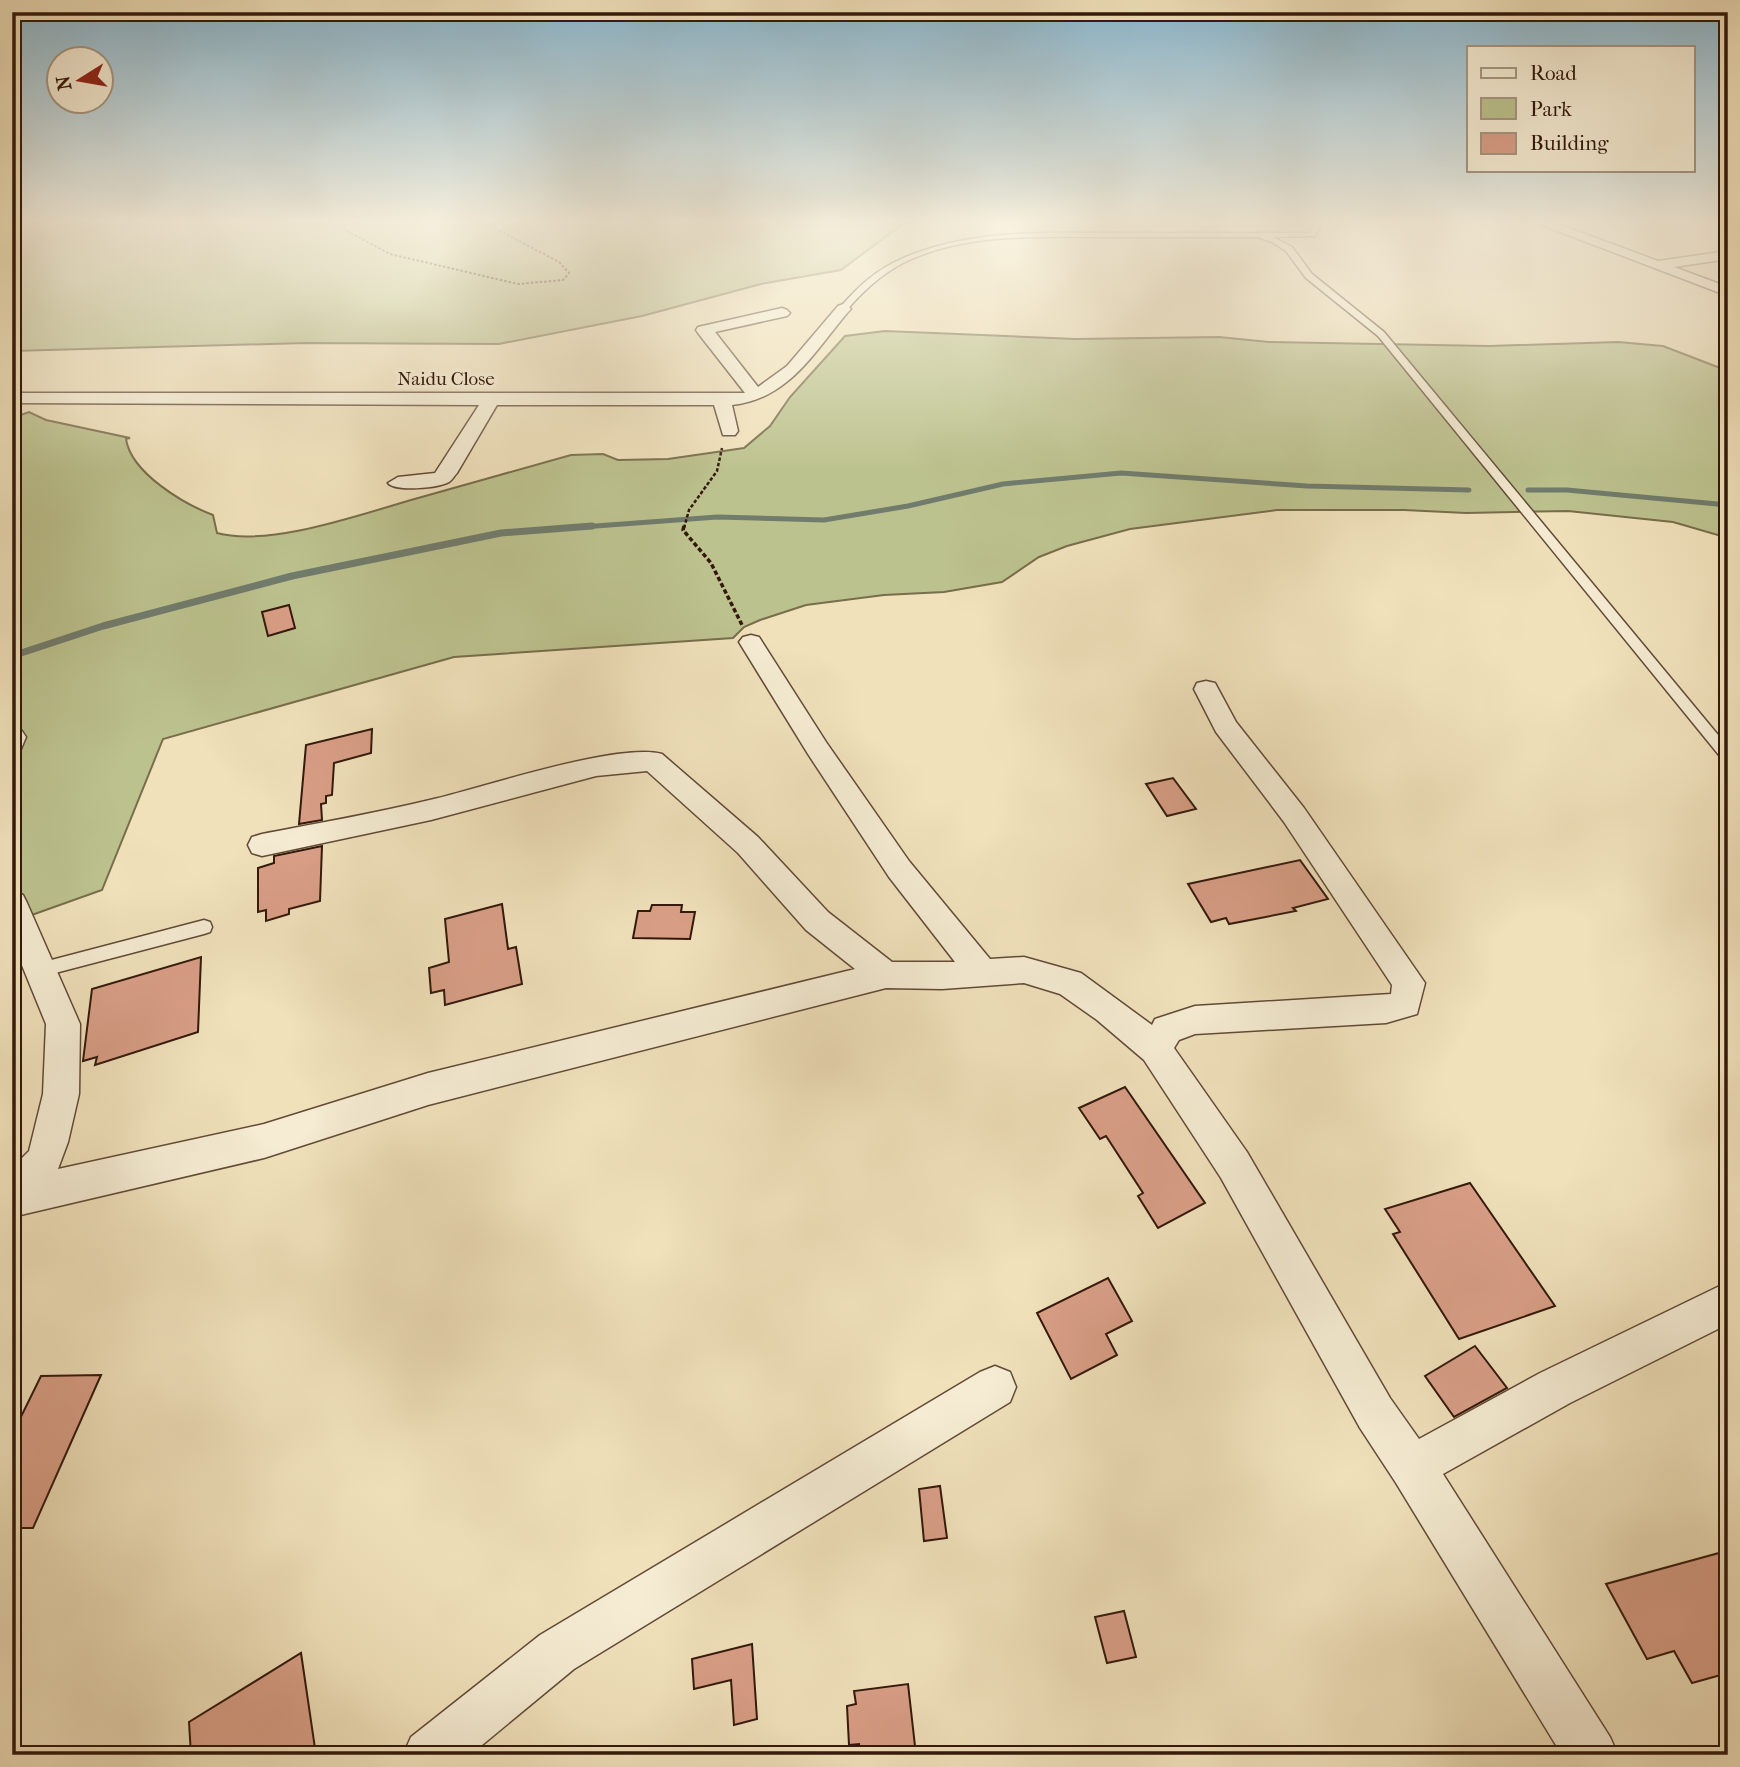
<svg xmlns="http://www.w3.org/2000/svg" width="1740" height="1767" viewBox="0 0 1740 1767" font-family="'IM FELL French Canon',serif">
<style>
.green{fill:#bcc28e;stroke:#786d4c;stroke-width:2}
.lines{fill:none;stroke-linecap:round;stroke-linejoin:round}
.stream-far1{stroke:#717c6d;stroke-width:5}
.stream{stroke:#717c6d;stroke-width:7}
.building{fill:#d99f87;stroke:#33180b;stroke-width:2}
.service-casing{stroke:#624a37;stroke-width:3}
.minor-casing{stroke:#624a37;stroke-width:3}
.path-far2{stroke:#33180b;stroke-width:2;stroke-dasharray:2.5 2;stroke-linecap:butt}
.path-far1{stroke:#33180b;stroke-width:2.5;stroke-dasharray:3.5 2;stroke-linecap:butt}
.path{stroke:#33180b;stroke-width:3.5;stroke-dasharray:4.5 2.5;stroke-linecap:butt}
.service{fill:#f5ecd3;fill-rule:evenodd}
.minor{fill:#f5ecd3;fill-rule:evenodd}
.labels{text-anchor:middle;stroke-width:7;stroke-linejoin:round;paint-order:stroke}
.far-street-label{font-size:19px;fill:#33180b;stroke:#f5ecd3}
</style>
<rect width="100%" height="100%" fill="#f0e1bb"/>
<filter id="stains"><feTurbulence type="fractalNoise" baseFrequency=".00286" numOctaves="4"/><feColorMatrix values="0 0 0 0 .2 0 0 0 0 .09 0 0 0 0 .02 0 0 0 .5 -.17"/></filter>
<radialGradient id="worn" r=".72"><stop offset=".6" stop-color="#630" stop-opacity="0"/><stop offset="1" stop-color="#630" stop-opacity=".3"/></radialGradient>
<g class="green">
<path d="M12 224H903L841 270 761 284 642 316 499 344 305 343 12 351Z"/>
<path d="M885 331 1075 339 1219 337 1269 342 1489 346 1618 342 1663 346 1728 371V538L1673 522 1568 511 1466 513 1404 510H1277L1130 529 1067 546 1039 557 1002 582 944 592 884 595 806 605 760 620 744 627 733 638 454 657 163 739 102 890 12 922V418L29 412 46 420 130 438 126 439C131 473 184 504 213 515L217 533C269 547 359 515 411 500 464 485 518 470 571 455L603 454 618 460 668 459 744 448 770 426 790 397 845 336Z"/>
</g>
<g class="lines">
<g class="stream-far1">
<path d="M1528 490H1567L1728 505"/>
<path d="M569 528 717 517 824 520 908 506 1003 484 1121 473 1307 486 1469 490"/>
</g>
<path class="stream" d="M12 656 103 626 292 576 501 533 592 526"/>
</g>
<g class="building">
<path d="M289 605 295 628 268 636 262 612Z"/>
<path d="M372 729 371 753 334 763 332 795 326 796V803L321 804 322 820 299 824 306 745Z"/>
<path d="M1173 778 1196 809 1167 816 1146 784Z"/>
<path d="M322 846 320 901 289 909V914L266 921V910L258 912V868L274 863V856Z"/>
<path d="M1300 860 1328 899 1293 908 1296 911 1229 924 1226 918 1211 922 1188 884Z"/>
<path d="M502 904 508 949 516 947 522 984 445 1005 444 990 431 993 429 968 449 962 445 919Z"/>
<path d="M652 905H682L681 912H695L690 939 633 938 638 911H650Z"/>
<path d="M201 957 198 1032 95 1065 97 1057 83 1061 92 989Z"/>
<path d="M1125 1087 1205 1203 1158 1228 1138 1196 1143 1193 1106 1136 1100 1139 1079 1108Z"/>
<path d="M1470 1183 1555 1306 1459 1339 1393 1234 1400 1232 1385 1209Z"/>
<path d="M1108 1278 1132 1321 1106 1334 1117 1355 1071 1379 1037 1313Z"/>
<path d="M1475 1346 1507 1388 1454 1417 1425 1376Z"/>
<path d="M101 1375 33 1528H12V1435L41 1376Z"/>
<path d="M940 1486 947 1538 924 1541 919 1489Z"/>
<path d="M1719 1553 1728 1567V1673L1692 1683 1674 1651 1647 1659 1606 1584Z"/>
<path d="M1124 1611 1136 1657 1107 1663 1095 1617Z"/>
<path d="M752 1644 757 1719 734 1725 731 1680 694 1689 692 1659Z"/>
<path d="M301 1653 316 1755H191L189 1722Z"/>
<path d="M908 1684 916 1755H859V1744L849 1745 847 1706 856 1704 854 1691Z"/>
</g>
<g class="lines">
<g class="service-casing">
<g id="service">
<path d="M1314 224H1321L1315 236 1273 237 1292 247 1312 274 1384 332 1728 747V762L1723 760 1378 336 1306 278 1286 251 1272 242 1257 237C1207 237 1157 237 1107 237 1041 237 964 232 903 263 880 275 862 292 846 311L839 309C856 288 876 270 901 259 970 228 1049 233 1123 233 1185 233 1248 233 1310 233Z"/>
<path d="M204 920 210 922 212 927 210 932 204 934 40 977 34 975 32 970 34 965 40 963Z"/>
</g>
</g>
<g class="minor-casing">
<g id="minor">
<path d="M1539 224H1558L1658 261 1728 251V259L1674 267 1728 287V296Z"/>
<path d="M843 304 848 306 851 309 848 312C814 352 789 399 732 405L738 431 735 435H723L714 405H497L457 473C454 476 452 480 449 482 439 488 395 492 388 483L398 477 435 473 479 405 12 403V393H745L698 333 696 330 698 327 782 308 787 310 790 313 787 316 715 332 758 387 787 366 838 306Z"/>
<path d="M751 635 759 637 826 742 909 861 990 959 1024 957 1081 973 1152 1025 1155 1019 1195 1006 1391 994 1392 985 1284 822 1216 732 1194 689 1197 683 1206 681 1215 683 1236 722 1304 808 1425 983 1417 1014 1386 1023 1195 1034 1179 1040 1174 1048 1247 1152 1390 1398 1419 1439 1540 1373 1728 1282V1324L1570 1403 1443 1474 1610 1737 1618 1755H1562L1396 1483 1360 1428 1221 1178 1144 1060 1097 1020 1060 994 1024 983 942 989 886 988 428 1105 264 1158 12 1217V1168L29 1151 43 1094 46 1024 12 941V891L23 895 27 903 80 1024 79 1094 68 1142 58 1169 264 1124 428 1073 855 969 806 930 738 853 647 771 596 776 431 820 262 856 252 853 248 845 252 837 262 834C319 823 377 813 434 799 484 787 619 742 662 754L758 837 828 912 892 962H955L889 877 808 754 739 642 743 637Z"/>
<path d="M12 728 22 731 26 737 21 749 12 752Z"/>
<path d="M995 1366 1010 1372 1016 1387 1010 1402 574 1669 470 1755H403L411 1737 540 1635 980 1372Z"/>
</g>
</g>
<path class="path-far2" d="M341 224 345 230 390 254 518 284 563 280 569 273 559 262 487 224"/>
<path class="path-far1" d="M684 528 689 510 717 471 722 448"/>
<path class="path" d="M684 526 683 530 711 563 742 625"/>
<use href="#service" class="service"/>
<use href="#minor" class="minor"/>
</g>
<linearGradient id="sky" x2="0" y2="1"><stop stop-color="#89b8d1"/><stop offset="0.47" stop-color="#f8f2e0"/><stop offset="1" stop-color="#f8f2e0" stop-opacity="0"/></linearGradient>
<rect width="1740" height="472" fill="url(#sky)"/>
<g class="labels">
<g class="far-street-label">
<text x="446" y="385">Naidu Close</text>
</g>
</g>
<rect width="1740" height="1767" fill="none" stroke="#f0e1bb" stroke-width="42"/>
<rect x="14" y="14" width="1712" height="1739" fill="none" stroke="#33180b" stroke-width="3.5"/>
<rect x="21" y="21" width="1698" height="1725" fill="none" stroke="#33180b" stroke-width="2"/>
<rect x="1467" y="46" width="228" height="126" fill="#f5ecd3" stroke="#a79783" stroke-width="2"/>
<rect x="1481" y="68" width="35" height="10" fill="#f5ecd3" stroke="#a79783" stroke-width="2"/>
<text x="1530" y="80" font-size="21" fill="#33180b">Road</text>
<rect x="1481" y="98" width="35" height="21" fill="#bcc28e" stroke="#a79783" stroke-width="2"/>
<text x="1530" y="116" font-size="21" fill="#33180b">Park</text>
<rect x="1481" y="133" width="35" height="21" fill="#d99f87" stroke="#a79783" stroke-width="2"/>
<text x="1530" y="150" font-size="21" fill="#33180b">Building</text>
<g transform="translate(80 80) rotate(259)"><circle r="33" fill="#f5ecd3" stroke="#a79783" stroke-width="2"/>
<path d="M0-5L12 26L0 18L-12 26Z" fill="#8f2418"/>
<text y="-10" font-size="19" font-weight="bold" text-anchor="middle" fill="#33180b">N</text>
</g>
<rect width="100%" height="100%" filter="url(#stains)"/>
<rect width="100%" height="100%" fill="url(#worn)"/>
</svg>
